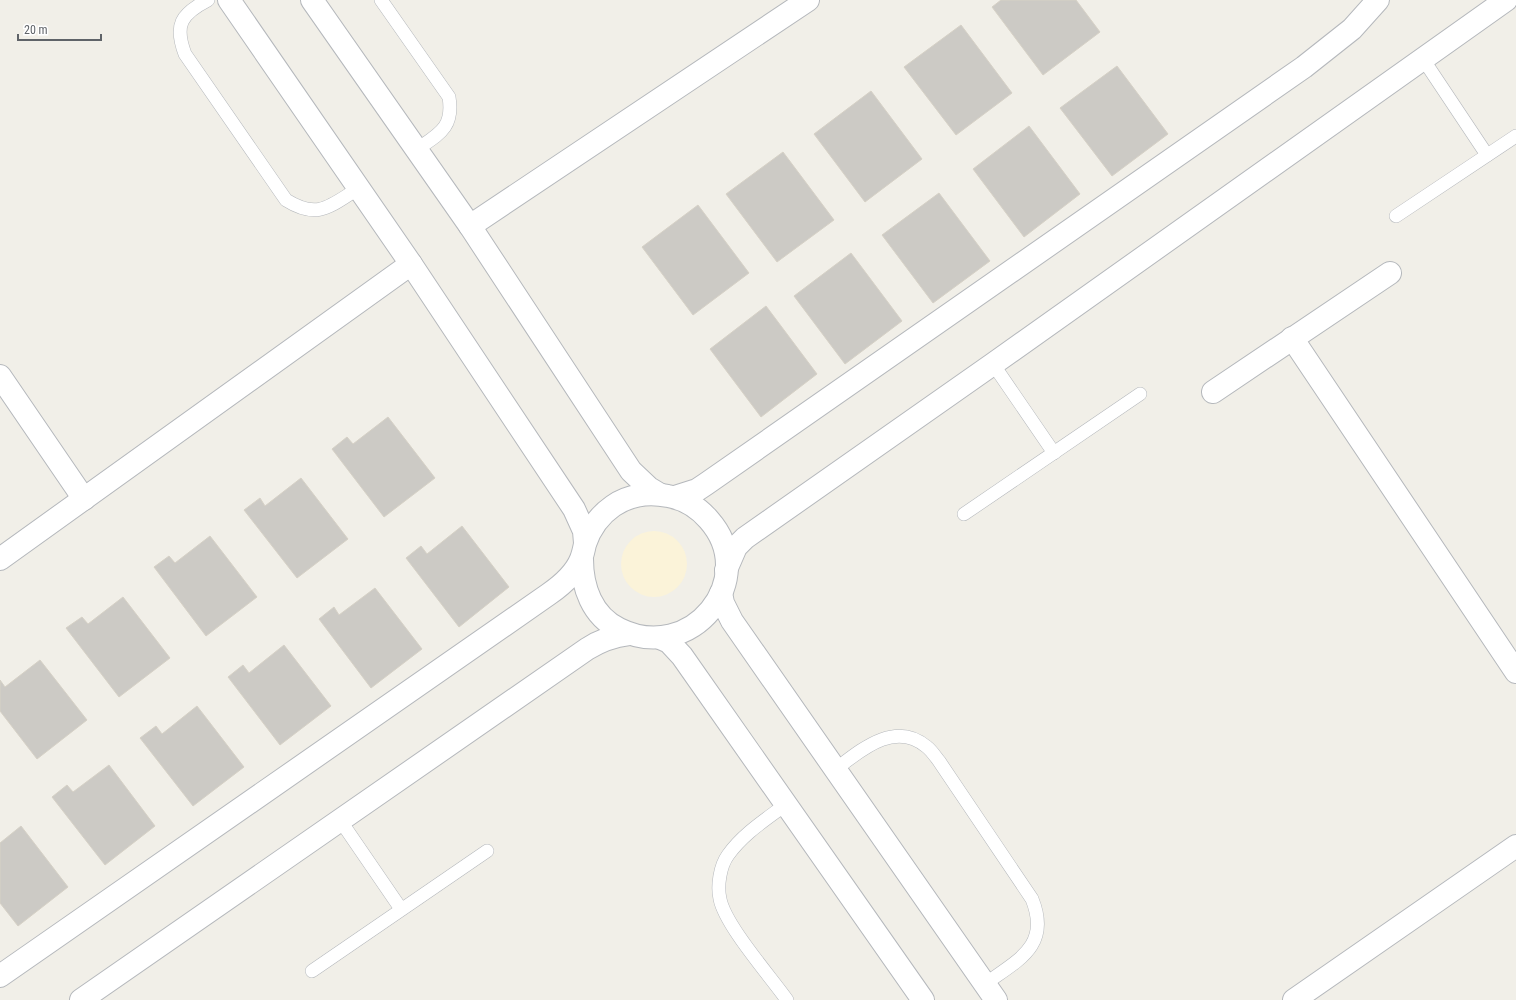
<svg xmlns="http://www.w3.org/2000/svg" width="1516" height="1000" viewBox="0 0 1516 1000" font-family="'Roboto Condensed',sans-serif">
<style>
.sand{fill:#fbf3d9}
.building{fill:#cccac5;stroke:#d6d1c6}
.lines{fill:none;stroke-linecap:round;stroke-linejoin:round}
.lane-casing{stroke:#b5b8bc;stroke-width:14}
.street-casing{stroke:#b5b8bc;stroke-width:24}
.lane{stroke:#fff;stroke-width:13}
.street{stroke:#fff;stroke-width:22}
</style>
<rect width="100%" height="100%" fill="#f1efe8"/>
<circle class="sand" cx="654" cy="564" r="33"/>
<g class="building">
<path d="M1001 0H1076L1100 32 1043 75 992 7Z"/>
<path d="M961 25 1012 93 956 135 904 67Z"/>
<path d="M1117 66 1168 134 1112 176 1060 108Z"/>
<path d="M871 91 922 159 865 202 814 134Z"/>
<path d="M1029 126 1080 194 1024 237 973 169Z"/>
<path d="M783 152 834 220 777 262 726 194Z"/>
<path d="M939 193 990 261 933 303 882 235Z"/>
<path d="M698 205 749 273 693 315 642 247Z"/>
<path d="M851 253 902 321 845 364 794 296Z"/>
<path d="M766 306 817 374 761 417 710 349Z"/>
<path d="M388 417 435 478 384 517 332 449 347 437 353 444Z"/>
<path d="M301 478 348 539 297 578 244 510 260 498 265 506Z"/>
<path d="M462 526 509 587 459 627 406 558 421 546 427 554Z"/>
<path d="M210 536 257 597 206 636 154 567 169 556 175 563Z"/>
<path d="M375 588 422 649 371 688 319 619 334 607 339 615Z"/>
<path d="M123 597 170 658 119 697 66 628 82 617 88 624Z"/>
<path d="M284 645 331 706 280 745 228 677 243 665 249 673Z"/>
<path d="M40 660 87 720 37 759 0 711V680L5 687Z"/>
<path d="M197 706 244 767 193 806 140 738 156 726 162 734Z"/>
<path d="M109 765 155 826 105 865 52 797 67 785 73 792Z"/>
<path d="M21 826 68 887 18 926 0 903V843Z"/>
</g>
<g class="lines">
<g class="lane-casing">
<g id="lane">
<path d="M208 0C181 14 174 25 185 54L286 200C318 220 330 206 359 188"/>
<path d="M381 0 449 97C454 128 439 134 416 150"/>
<path d="M1423 59 1487 155"/>
<path d="M1396 216 1516 136"/>
<path d="M993 364 1054 453"/>
<path d="M964 514 1140 394"/>
<path d="M836 769C861 750 895 720 927 747 931 750 935 756 939 761L1032 899C1051 946 1018 960 985 984"/>
<path d="M785 805C765 820 743 834 728 855 720 866 717 886 720 899 725 925 770 976 787 1000"/>
<path d="M340 820 401 909"/>
<path d="M312 971 487 851"/>
</g>
</g>
<g class="street-casing">
<g id="street">
<path d="M229 0 411 264 574 509 584 531 585 543"/>
<path d="M312 0 470 226 631 471 649 488 659 494"/>
<path d="M470 226 808 0"/>
<path d="M1292 338 1516 672"/>
<path d="M0 376 84 499"/>
<path d="M1213 392 1390 273"/>
<path d="M675 497 697 490 706 484 1304 67 1352 29 1378 0"/>
<path d="M0 559 411 264"/>
<path d="M726 570 736 547 745 538 993 364 1506 0"/>
<path d="M721 593 723 603 732 621 996 1000"/>
<path d="M660 638 669 642 682 656 923 1000"/>
<path d="M0 976 549 594C562 585 575 574 581 559 583 554 584 549 585 544 590 529 600 515 613 506 629 495 649 492 668 496 685 499 698 507 709 520 761 579 691 665 619 629 592 616 582 587 582 559"/>
<path d="M81 1000 587 649C601 640 613 636 629 634"/>
<path d="M1294 1000 1516 846"/>
</g>
</g>
<use href="#lane" class="lane"/>
<use href="#street" class="street"/>
</g>
<path d="M18 34v6h83v-6" fill="none" stroke="#5f6368" stroke-width="2"/>
<text x="24" y="34" font-size="12" fill="#5f6368" stroke="#ffffff" stroke-width="3" paint-order="stroke">20 m</text>
</svg>
